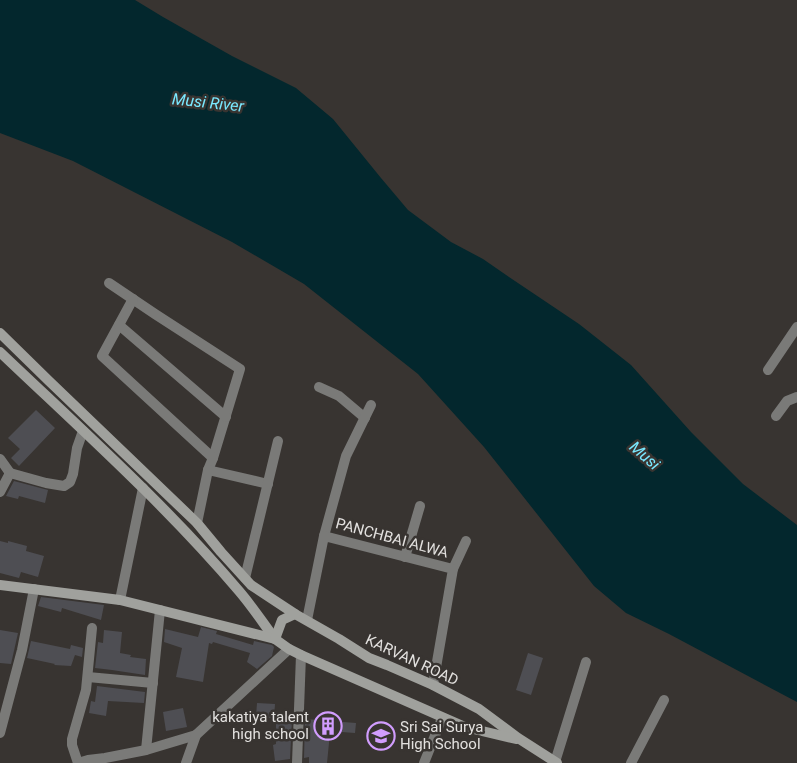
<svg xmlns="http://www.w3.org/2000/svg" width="797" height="763" viewBox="0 0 797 763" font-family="Roboto,sans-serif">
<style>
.water{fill:#03272d}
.building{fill:#4e4e53}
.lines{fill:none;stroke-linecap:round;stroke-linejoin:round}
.street{stroke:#7a7a78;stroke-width:10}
.secondary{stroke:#a0a19d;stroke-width:10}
.labels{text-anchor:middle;stroke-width:5;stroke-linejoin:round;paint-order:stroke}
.street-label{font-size:15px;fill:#e3e1df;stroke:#383431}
.poi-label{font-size:15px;fill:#e3e1df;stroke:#383431;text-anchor:end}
.water-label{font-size:16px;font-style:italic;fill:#7ae9ff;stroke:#383431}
</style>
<rect width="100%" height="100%" fill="#383431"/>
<path class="water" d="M0 0H135L163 17 232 56 296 88 333 119 381 178 408 210 451 242 483 259 509 277 579 324 631 365 691 432 743 484 797 525V702L669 634 626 613 594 586 484 447 418 374 304 284 232 242 73 161 0 133Z"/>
<g class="building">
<path d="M36 410 55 428 19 466 11 458 20 449 8 438Z"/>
<path d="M14 481 48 490 45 503 19 496 18 499 6 496Z"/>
<path d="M0 541 8 543V541L27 546 26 551 44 556 38 577 21 572 19 578 0 573Z"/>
<path d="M41 597 104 605 101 620 62 608 61 612 38 606Z"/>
<path d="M201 627 217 631 216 634 253 645 254 641 272 645 274 647 272 656 257 669 247 662 250 653 213 642 212 644 209 643 203 682 176 677 182 648 164 642 165 629 198 637Z"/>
<path d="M0 630 18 633 11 664 0 663Z"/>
<path d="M104 630 122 632 120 653 131 655 130 657 146 659 145 675 112 670 95 668 98 642 103 643Z"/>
<path d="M31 641 70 649 71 645 83 648 82 657 75 655 71 666 54 665 55 664 27 658Z"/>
<path d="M528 653 543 658 531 695 516 690Z"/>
<path d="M97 686 145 692 144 703 108 701 106 716 89 713 91 701 95 702Z"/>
<path d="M257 703 275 704 274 718 256 717Z"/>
<path d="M183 708 187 727 166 731 163 712Z"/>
<path d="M276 719H292L290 759 275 761 273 745 276 744Z"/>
<path d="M305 719 318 720 317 722 331 723 327 763H309V757L304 758Z"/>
<path d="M343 722 356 723 355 733 342 732Z"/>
</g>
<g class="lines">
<g class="street">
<path d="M109 283 155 314 240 369 213 458"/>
<path d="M133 299 102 356 213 458 208 470"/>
<path d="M119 325 226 417"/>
<path d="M768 370 797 327"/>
<path d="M319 387 339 396 365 418"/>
<path d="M776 416 787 401 797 397"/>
<path d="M0 459 10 473 0 492"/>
<path d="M10 473 46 483 64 486 70 482 73 474 77 448 83 431"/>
<path d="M197 523 208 470 268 484"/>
<path d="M324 536 346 456 371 405"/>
<path d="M405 557 420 506"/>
<path d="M453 569 466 541"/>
<path d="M245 578 278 441"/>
<path d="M120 600 143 488"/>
<path d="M307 620 324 536 453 569 433 685"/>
<path d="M88 677 153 683"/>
<path d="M0 733 22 650 34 589"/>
<path d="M146 750 160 610"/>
<path d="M555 762 586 662"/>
<path d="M78 763 72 745V739L86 690 92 628"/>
<path d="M78 763 88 760 105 758 146 750 196 735"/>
<path d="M186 763 196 735 289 649"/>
<path d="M297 763 301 655"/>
<path d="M424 763 442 718"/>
<path d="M631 763 664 700"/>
</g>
<g class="secondary">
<path d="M0 333 49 381 197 523 221 552 251 585 295 614 339 639 369 658 387 665 433 685 479 709 518 738 557 763"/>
<path d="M0 352C82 430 166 505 239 591 252 606 263 623 275 639"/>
<path d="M0 585 120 600 275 639 289 649 301 655 465 727 516 739H517"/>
<path d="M275 639 282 620 295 614"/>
</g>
</g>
<defs>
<g id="building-ring" transform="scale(1.4375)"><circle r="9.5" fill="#383431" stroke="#d19dfe" stroke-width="1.5"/><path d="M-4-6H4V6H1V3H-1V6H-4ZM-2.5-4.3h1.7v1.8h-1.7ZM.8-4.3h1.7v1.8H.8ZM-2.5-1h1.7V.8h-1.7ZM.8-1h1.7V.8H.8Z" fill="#d19dfe"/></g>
<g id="university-ring" transform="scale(1.4375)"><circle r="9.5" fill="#383431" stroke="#d19dfe" stroke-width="1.5"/><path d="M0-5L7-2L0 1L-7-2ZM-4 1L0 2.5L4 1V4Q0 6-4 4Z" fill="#d19dfe"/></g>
</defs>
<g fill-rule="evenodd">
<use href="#building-ring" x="328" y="726"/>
<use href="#university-ring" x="381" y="736"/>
</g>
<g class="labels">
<g class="street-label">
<text transform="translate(392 538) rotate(15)" y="5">PANCHBAI ALWA</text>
<text transform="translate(412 660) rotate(25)" y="5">KARVAN ROAD</text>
</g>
<g class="poi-label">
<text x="309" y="722">kakatiya talent<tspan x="309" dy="17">high school</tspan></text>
<text x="400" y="732" text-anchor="start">Sri Sai Surya<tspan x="400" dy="17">High School</tspan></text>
</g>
<g class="water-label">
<text transform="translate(208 102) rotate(6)" y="6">Musi River</text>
<text transform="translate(645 455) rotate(41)" y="6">Musi</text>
</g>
</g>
</svg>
